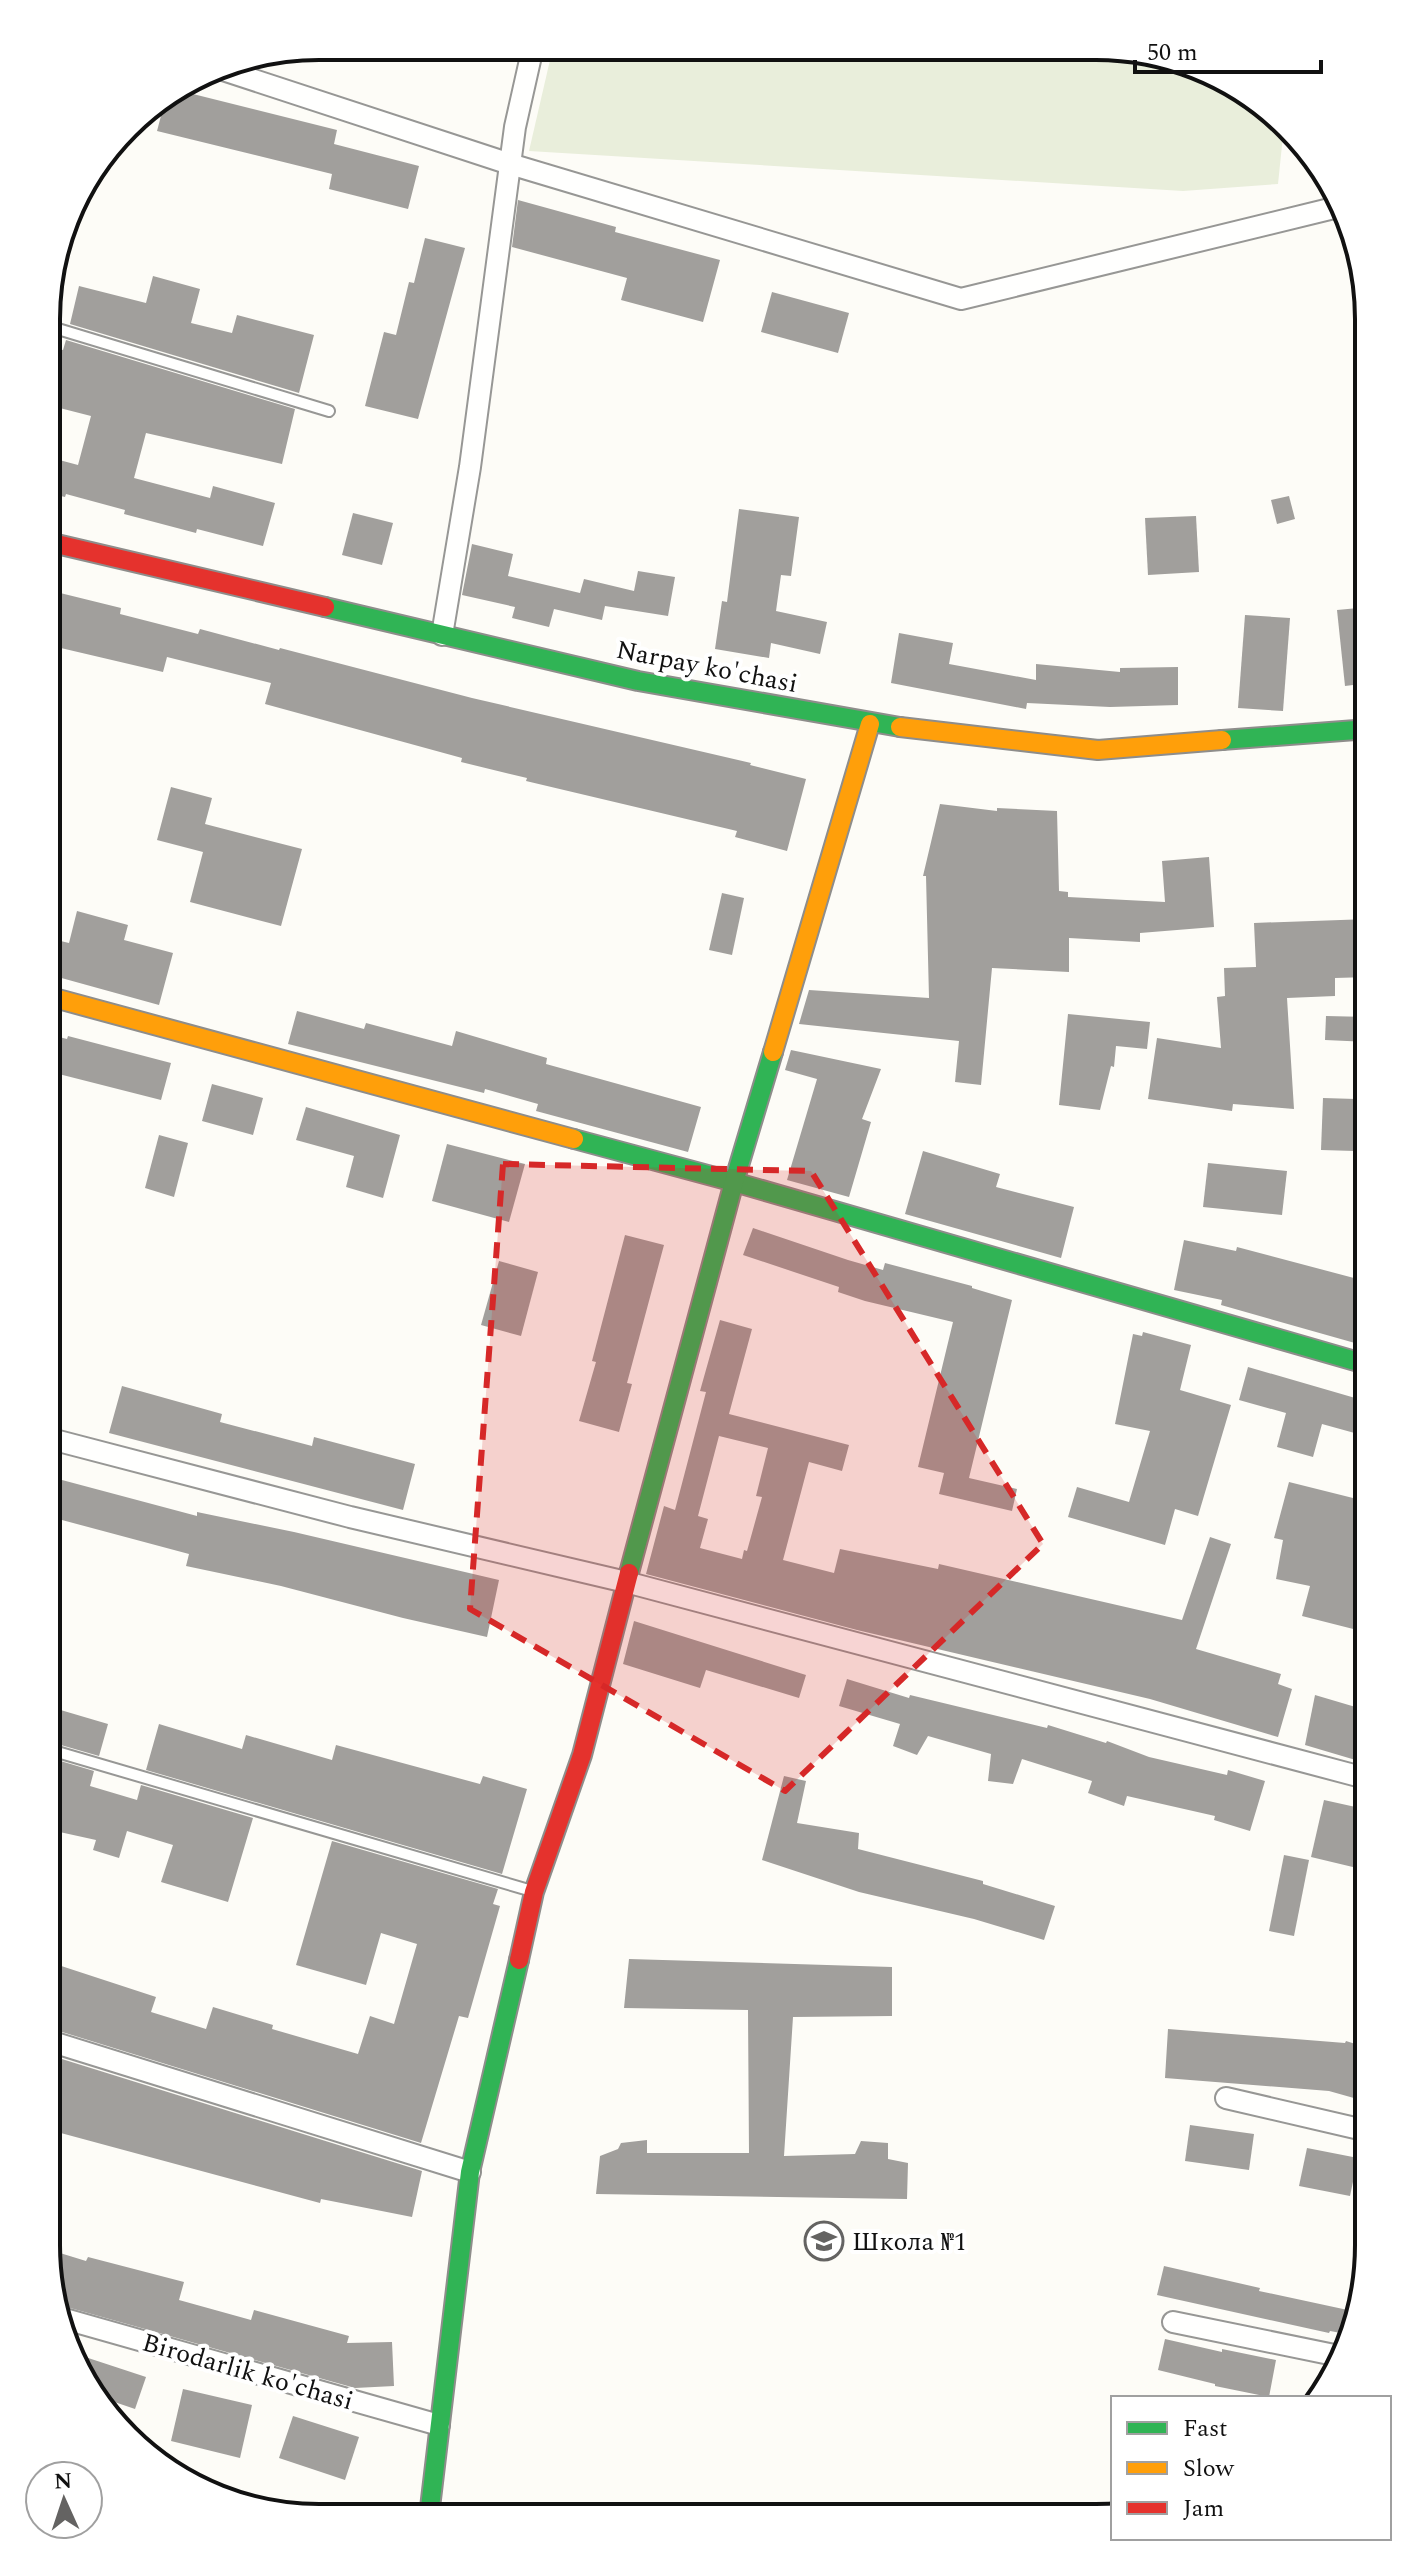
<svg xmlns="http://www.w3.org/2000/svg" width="1415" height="2564" viewBox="0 0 1415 2564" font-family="Spectral,serif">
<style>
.cemetery{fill:#e9eedb}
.building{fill:#a19f9c;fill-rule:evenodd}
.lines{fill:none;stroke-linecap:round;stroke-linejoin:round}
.lane-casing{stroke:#979795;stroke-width:14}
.street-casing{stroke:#979795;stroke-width:24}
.fast-casing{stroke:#8e8d8b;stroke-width:22}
.slow-casing{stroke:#8e8d8b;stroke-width:22}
.jam-casing{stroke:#8e8d8b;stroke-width:22}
.lane{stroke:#fffffe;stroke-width:10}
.street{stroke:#fffffe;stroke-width:20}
.fast{stroke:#30b455;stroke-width:18}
.slow{stroke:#ff9f0a;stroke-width:18}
.jam{stroke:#e5322d;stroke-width:18}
.marked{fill:#d62828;fill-opacity:0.2;stroke:#d62828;stroke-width:6;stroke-dasharray:16 10;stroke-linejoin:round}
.labels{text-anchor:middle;stroke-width:8;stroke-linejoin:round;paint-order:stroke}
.street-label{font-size:26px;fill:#111;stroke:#fff}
.poi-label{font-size:26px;fill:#111;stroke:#fff;text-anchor:start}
.rim{fill:none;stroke:#111;stroke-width:4}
</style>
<rect width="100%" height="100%" fill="#fdfcf7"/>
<path class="cemetery" d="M553 47 1149 51 1276 113 1284 126 1278 184 1183 191 529 151Z"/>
<g class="building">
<path d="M177 90 337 130 334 144 419 166 408 209 329 189 332 174 157 131 166 97Z"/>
<path d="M518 200 616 227 615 232 720 260 703 322 621 300 627 278 512 247Z"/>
<path d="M425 238 465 248 418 419 365 406 384 332 396 335 409 282 414 283Z"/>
<path d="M153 276 200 289 191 323 232 333 237 315 314 335 299 393 70 324 79 286 146 303Z"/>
<path d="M772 292 849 313 838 353 761 332Z"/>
<path d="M66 340 295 409 282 464 146 433 134 478 210 498 213 486 275 503 263 546 197 529 196 533 124 514 125 510 66 494 65 497 48 493V457L78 465 91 416 48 405V346L63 350Z"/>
<path d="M1289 496 1295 519 1277 524 1271 500Z"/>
<path d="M739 509 799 517 791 576 781 575 776 611 827 622 820 654 771 643 769 658 715 649 722 601 727 602Z"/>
<path d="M353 513 393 523 382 565 342 555Z"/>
<path d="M1196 516 1199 572 1148 575 1145 518Z"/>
<path d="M472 544 513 554 508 576 580 593 584 579 634 591 638 571 675 577 668 616 605 606 602 620 554 609 549 627 512 618 515 607 462 595Z"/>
<path d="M48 590 121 608 120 614 198 634 200 629 279 650 280 648 472 698 751 763 750 765 806 779 787 851 735 837 737 831 526 781 527 778 461 762 462 758 265 704 271 683 167 657 163 672 48 645Z"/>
<path d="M1369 607V683L1345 686 1337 610Z"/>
<path d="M1245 615 1290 618 1283 711 1238 708Z"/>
<path d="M899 633 953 643 949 664 1036 680V664L1120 672V668L1178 667V705L1110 707 1027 703 1026 709 891 683Z"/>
<path d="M171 787 212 798 205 824 302 849 281 926 190 902 203 852 157 840Z"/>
<path d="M940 804 997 811V808L1057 811 1059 891 1068 892V897L1165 902 1162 861 1209 857 1214 927 1140 933V942L1069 938V972L992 968 981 1085 955 1082 959 1041 799 1024 809 990 929 998 926 876H923Z"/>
<path d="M722 893 744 898 732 955 709 950Z"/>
<path d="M77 911 128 925 124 940 173 953 159 1005 47 974 48 938 69 943Z"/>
<path d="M1369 919V977L1335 978V996L1287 998 1294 1109 1233 1104 1232 1111 1148 1099 1157 1038 1221 1048 1217 997 1225 996 1224 968 1256 967 1254 923Z"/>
<path d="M297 1011 364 1029 366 1023 452 1046 456 1031 547 1058 546 1064 701 1107 688 1152 536 1111 538 1104 485 1089 484 1093 288 1044Z"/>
<path d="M1068 1014 1150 1022 1147 1049 1116 1046 1114 1067 1111 1066 1100 1110 1059 1105Z"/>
<path d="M1326 1016 1369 1017V1042L1325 1040Z"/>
<path d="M47 1034 67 1039 68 1036 171 1063 161 1100 47 1071Z"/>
<path d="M791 1050 881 1069 862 1119 871 1122 849 1197 787 1180 817 1079 785 1070Z"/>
<path d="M212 1084 263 1098 253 1135 202 1121Z"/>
<path d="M1323 1098 1356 1099 1355 1151 1321 1150Z"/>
<path d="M306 1107 400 1135 383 1198 346 1187 354 1156 296 1140Z"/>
<path d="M159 1135 188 1143 174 1197 145 1188Z"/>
<path d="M447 1144 525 1164 509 1222 432 1201Z"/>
<path d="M923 1151 1000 1174 996 1187 1074 1207 1061 1258 905 1214Z"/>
<path d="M1208 1163 1287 1171 1282 1215 1203 1207Z"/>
<path d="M753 1228 848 1260 883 1270 885 1263 972 1286V1288L1012 1300 969 1478 1017 1489 1012 1511 939 1494 944 1473 918 1467 953 1322 865 1301 838 1292 839 1287 743 1255Z"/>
<path d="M625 1235 664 1245 627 1383 632 1384 619 1432 579 1421 596 1362 592 1361Z"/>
<path d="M1184 1240 1236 1251 1237 1247 1369 1282V1347L1221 1305 1222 1300 1174 1290Z"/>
<path d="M499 1261 538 1272 521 1336 481 1325Z"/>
<path d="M720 1320 752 1329 729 1414 849 1445 842 1471 809 1462 783 1560 834 1573 840 1549 938 1569 939 1564 1182 1620 1210 1537 1231 1544 1196 1649 1281 1674 1278 1684 1292 1689 1278 1737 1150 1699 857 1630 646 1574 664 1506 675 1510 706 1392 700 1391ZM719 1436 768 1448 756 1496 762 1497 747 1551 744 1550 742 1559 700 1548 708 1519 698 1516Z"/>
<path d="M1143 1332 1191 1345 1180 1390 1231 1405 1198 1516 1175 1509 1165 1545 1068 1517 1077 1487 1129 1502 1150 1431 1115 1424 1133 1334 1142 1336Z"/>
<path d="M1248 1367 1369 1402V1437L1322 1424 1313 1457 1277 1447 1286 1413 1239 1400Z"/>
<path d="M122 1386 222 1414 220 1422 312 1446 314 1437 415 1464 403 1510 109 1433Z"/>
<path d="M47 1476 197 1516V1512L294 1532 499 1580 487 1637 403 1618 281 1586 186 1566 189 1554 47 1516Z"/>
<path d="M1289 1482 1369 1502V1633L1302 1616 1310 1586 1276 1579 1283 1540 1274 1538Z"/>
<path d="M634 1621 806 1675 799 1698 706 1670 700 1688 623 1664Z"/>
<path d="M847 1679 909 1698 910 1695 1047 1728 1048 1725 1106 1743 1107 1741 1149 1757 1227 1775 1228 1770 1265 1781 1250 1831 1214 1820 1215 1816 1127 1796 1124 1806 1088 1793 1092 1781 1022 1759 1013 1784 988 1781 991 1754 928 1736 917 1755 893 1746 900 1724 839 1706Z"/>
<path d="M1315 1695 1369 1711V1764L1305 1745Z"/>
<path d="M47 1706 108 1724 99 1756 47 1741Z"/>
<path d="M159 1724 242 1749 246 1735 332 1760 336 1745 480 1784 483 1776 527 1789 502 1874 146 1770Z"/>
<path d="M47 1757 94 1771 90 1786 137 1800 141 1785 253 1818 228 1902 161 1882 173 1845 127 1831 119 1858 93 1850 96 1840 46 1829Z"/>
<path d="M784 1776 806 1781 797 1823 859 1833 858 1849 983 1881V1884L1055 1906 1044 1940 974 1919 859 1892 762 1860Z"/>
<path d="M1324 1800 1369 1810 1357 1868 1311 1857Z"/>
<path d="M332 1841 498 1889 493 1904 500 1906 468 2018 459 2016 421 2143 46 2027V1961L156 1997 151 2012 206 2029 213 2007 273 2025 272 2029 358 2054 370 2016 394 2024 417 1944 381 1933 366 1985 296 1965Z"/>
<path d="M1284 1855 1309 1860 1294 1936 1269 1931Z"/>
<path d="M629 1959 892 1967V2016L793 2017 784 2156 855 2154 861 2141 888 2143V2159L908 2163 907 2199 596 2194 600 2156 618 2149 621 2143 647 2140V2153H749L748 2010 624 2008Z"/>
<path d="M1168 2029 1345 2043 1346 2041 1368 2048V2102L1329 2091 1165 2078Z"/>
<path d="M49 2055 422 2171 412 2217 321 2199 320 2203 46 2129V2065Z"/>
<path d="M1190 2125 1254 2134 1249 2170 1185 2161Z"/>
<path d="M1307 2148 1358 2158 1350 2196 1299 2186Z"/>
<path d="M47 2249 86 2261 88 2257 184 2282 179 2300 251 2320 254 2310 349 2336 347 2343 392 2342 394 2386 355 2388 56 2304Z"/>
<path d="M1164 2266 1260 2288 1259 2291 1357 2312 1352 2335 1330 2331 1329 2333 1157 2295Z"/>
<path d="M1165 2339 1222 2352V2349L1276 2360 1269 2397 1215 2386V2384L1158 2370Z"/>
<path d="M70 2352 146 2377 135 2409 91 2394Z"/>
<path d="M183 2389 252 2405 240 2458 171 2441Z"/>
<path d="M293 2416 359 2437 345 2480 279 2458Z"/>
</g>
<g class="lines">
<g class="lane-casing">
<g id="lane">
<path d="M48 326 329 411"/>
<path d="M47 1749 532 1891"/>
</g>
</g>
<g class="street-casing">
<g id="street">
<path d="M214 67 510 164 961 299 1338 207"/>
<path d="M442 635 470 467 515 127 533 47"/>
<path d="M47 1438 350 1517 626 1582 1369 1779"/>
<path d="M46 2040 470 2172"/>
<path d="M1226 2098 1368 2131"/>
<path d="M58 2317 439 2425"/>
<path d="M1173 2322 1344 2357"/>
</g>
</g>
<g class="fast-casing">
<g id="fast">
<path d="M325 607 638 681 900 727"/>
<path d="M1222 740 1369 729"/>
<path d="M574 1139 734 1182 1369 1365"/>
<path d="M629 1573 734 1182 773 1052"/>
<path d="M429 2516 470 2172 519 1960"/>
</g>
</g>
<g class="slow-casing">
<g id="slow">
<path d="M900 727 1098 750 1222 740"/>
<path d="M47 996 574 1139"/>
<path d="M773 1052 870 724"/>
</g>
</g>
<g class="jam-casing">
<g id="jam">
<path d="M48 542 325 607"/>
<path d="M519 1960 534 1892 582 1755 629 1573"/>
</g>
</g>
<use href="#lane" class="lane"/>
<use href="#street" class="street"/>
<use href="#fast" class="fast"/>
<use href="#slow" class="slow"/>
<use href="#jam" class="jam"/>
</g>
<path class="marked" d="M503 1164 811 1171 1043 1544 785 1791 470 1609Z"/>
<defs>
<g id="school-ring" transform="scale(2)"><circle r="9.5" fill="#fff" stroke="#646362" stroke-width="1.5"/><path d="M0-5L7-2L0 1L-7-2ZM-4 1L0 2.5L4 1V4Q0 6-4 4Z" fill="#646362"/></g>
</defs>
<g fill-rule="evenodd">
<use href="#school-ring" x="824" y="2241"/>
</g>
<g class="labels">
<g class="street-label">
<text transform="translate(707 666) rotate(11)" y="9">Narpay ko'chasi</text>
<text transform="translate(248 2371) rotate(16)" y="9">Birodarlik ko'chasi</text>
</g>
<g class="poi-label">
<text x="852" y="2250">Школа №1</text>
</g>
</g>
<path d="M0 0H1415V2564H0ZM319 60H1096A259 259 0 0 1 1355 319V2245A259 259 0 0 1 1096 2504H319A259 259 0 0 1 60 2245V319A259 259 0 0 1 319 60Z" fill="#fff" fill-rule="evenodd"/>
<path class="rim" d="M319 60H1096A259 259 0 0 1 1355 319V2245A259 259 0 0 1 1096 2504H319A259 259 0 0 1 60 2245V319A259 259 0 0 1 319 60Z"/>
<rect x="1111" y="2396" width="280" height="144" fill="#ffffff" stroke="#a0a0a0" stroke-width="2"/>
<rect x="1127" y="2422" width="40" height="12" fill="#30b455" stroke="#a0a0a0" stroke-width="2"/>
<text x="1183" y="2436" font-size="24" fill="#111111">Fast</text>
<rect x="1127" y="2462" width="40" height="12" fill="#ff9f0a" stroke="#a0a0a0" stroke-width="2"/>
<text x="1183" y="2476" font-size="24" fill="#111111">Slow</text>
<rect x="1127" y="2502" width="40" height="12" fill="#e5322d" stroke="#a0a0a0" stroke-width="2"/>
<text x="1183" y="2516" font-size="24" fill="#111111">Jam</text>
<g transform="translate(64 2500) rotate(357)"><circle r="38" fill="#ffffff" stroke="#a0a0a0" stroke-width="2"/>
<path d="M0-6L14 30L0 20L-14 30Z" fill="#646362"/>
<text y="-12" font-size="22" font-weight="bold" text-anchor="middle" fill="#111111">N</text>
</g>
<path d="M1135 60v12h186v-12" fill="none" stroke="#111111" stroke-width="4"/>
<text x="1147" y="60" font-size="24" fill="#111111" stroke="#ffffff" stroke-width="6" paint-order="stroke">50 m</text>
</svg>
